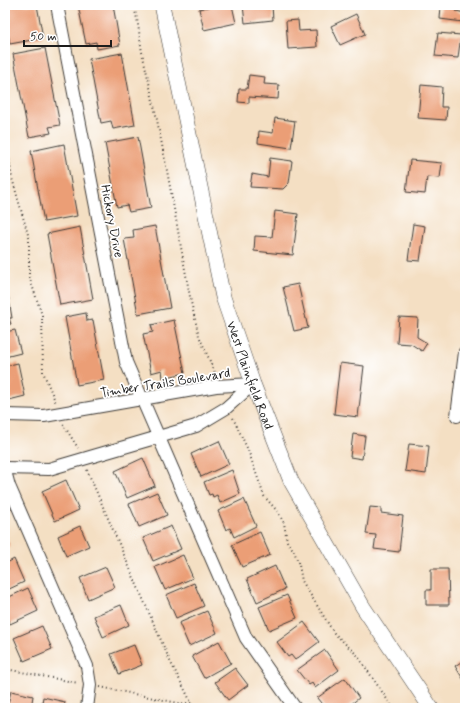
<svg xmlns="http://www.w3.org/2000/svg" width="470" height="713" viewBox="0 0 470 713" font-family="Mynerve,sans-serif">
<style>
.building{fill:#eb9e76}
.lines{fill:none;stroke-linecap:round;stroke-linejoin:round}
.minor-casing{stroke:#3c3935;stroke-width:14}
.major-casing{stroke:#3c3935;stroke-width:16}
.path{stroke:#3c3935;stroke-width:2;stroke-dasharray:1 3;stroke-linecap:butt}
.minor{stroke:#fff;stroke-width:12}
.major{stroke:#fff;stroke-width:15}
.labels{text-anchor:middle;stroke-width:3.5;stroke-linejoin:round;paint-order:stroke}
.street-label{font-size:13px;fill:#1c1c1c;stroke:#fff}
</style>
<rect width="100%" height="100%" fill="#fff"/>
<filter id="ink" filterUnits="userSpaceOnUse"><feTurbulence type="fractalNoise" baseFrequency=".025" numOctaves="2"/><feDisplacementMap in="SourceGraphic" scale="8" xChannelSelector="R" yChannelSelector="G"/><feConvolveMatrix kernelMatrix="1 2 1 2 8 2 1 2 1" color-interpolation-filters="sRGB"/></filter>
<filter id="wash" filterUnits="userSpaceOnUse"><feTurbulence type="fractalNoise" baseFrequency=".012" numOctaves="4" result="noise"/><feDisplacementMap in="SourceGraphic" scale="16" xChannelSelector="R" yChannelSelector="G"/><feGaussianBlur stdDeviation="0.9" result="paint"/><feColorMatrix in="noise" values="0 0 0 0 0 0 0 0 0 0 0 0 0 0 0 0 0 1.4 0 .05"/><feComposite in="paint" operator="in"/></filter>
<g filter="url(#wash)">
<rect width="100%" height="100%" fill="#f4dfc3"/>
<g id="blocks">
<g class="building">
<path d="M5 5H37L43 38 10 44 5 16Z"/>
<path d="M78 5H113L120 45 97 49 96 42 86 44Z"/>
<path d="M217 5H232L236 23 204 30 199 9Z"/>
<path d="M243 5H272L273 20 245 23Z"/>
<path d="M441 5H457L456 11 465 13 463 22 440 19Z"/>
<path d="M356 14 365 34 340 45 331 26Z"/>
<path d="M298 20 299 31 316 30 317 47 288 49 286 21Z"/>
<path d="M438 33 461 35 458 58 435 56Z"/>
<path d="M45 48 60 125 49 127 51 133 29 137 13 54Z"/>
<path d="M122 53 135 125 113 129 111 121 101 123 89 59Z"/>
<path d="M249 75 265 77 264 84 279 85 278 99 249 97V103L238 102 239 89H247Z"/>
<path d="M421 85 442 87 441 107H447L446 120 418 118Z"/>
<path d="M275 118 295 121 291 148 258 143 259 131 273 133Z"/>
<path d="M138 137 151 208 129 212 127 205 117 207 105 143Z"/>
<path d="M64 144 77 216 44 222 31 151Z"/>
<path d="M270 158 292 161 289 183 283 189 250 187 252 174 268 177Z"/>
<path d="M410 160 442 163 440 178 427 177 425 194 406 192Z"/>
<path d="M275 211 298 214 293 255 254 251 255 236 272 237Z"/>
<path d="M413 224 425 226 420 261 408 260Z"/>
<path d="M155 226 170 308 138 314 124 239 134 238 133 230Z"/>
<path d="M80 227 93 299 60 305 47 234Z"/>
<path d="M298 284 308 328 294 331 283 287Z"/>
<path d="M8 294 12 318H9L11 324 5 325V295Z"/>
<path d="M86 313 87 321 93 320 104 380 77 385 65 317Z"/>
<path d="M399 317 418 318 417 337 427 343 422 351 411 344 397 343Z"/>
<path d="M174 320 185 373 163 378 162 370 151 373 143 334 153 332 151 325Z"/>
<path d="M15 330 21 353 5 357V332Z"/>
<path d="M18 363 25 396 5 401V366Z"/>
<path d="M340 363 364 366 358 417 334 414Z"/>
<path d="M353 434 365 436 362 459 350 457Z"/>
<path d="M219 441 229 464 201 477 191 454Z"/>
<path d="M409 444 429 446 426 474 405 471Z"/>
<path d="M143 458 155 486 127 498 115 471Z"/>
<path d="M232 470 240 494 220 503 217 495 213 497 212 494 209 495 204 482Z"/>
<path d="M66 480 79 510 55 521 42 491Z"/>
<path d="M157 492 167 515 139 527 129 504Z"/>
<path d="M244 499 256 526 234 537 230 528 226 530 218 511Z"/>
<path d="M370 507 381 508V513L403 516 399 552 374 549 376 535 366 534Z"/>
<path d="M80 526 89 546 66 556 58 536Z"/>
<path d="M171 526 181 549 153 561 143 538Z"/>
<path d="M260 532 270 555 242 567 232 545Z"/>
<path d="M5 535 10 546 5 549Z"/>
<path d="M183 555 193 578 165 590 155 567Z"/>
<path d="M14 559 24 582 5 591V564Z"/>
<path d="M275 566 285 589 257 602 247 579Z"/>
<path d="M106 567 115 587 88 599 80 578Z"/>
<path d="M431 569H448L449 605H426V590H431Z"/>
<path d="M194 583 204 606 176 618 166 595Z"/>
<path d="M28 588 38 611 10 624 5 612V599Z"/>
<path d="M287 595 297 618 269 630 259 607Z"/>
<path d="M121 605 129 625 103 637 94 616Z"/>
<path d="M207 611 217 633 189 646 179 623Z"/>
<path d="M304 622 319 642 295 660 291 655 288 657 277 642Z"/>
<path d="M42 626 52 649 24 661 14 638Z"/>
<path d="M219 641 231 663 204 678 192 656Z"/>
<path d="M134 645 142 665 119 674 111 654Z"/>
<path d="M325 650 339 670 315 688 312 683 309 685 297 670Z"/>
<path d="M461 662 465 668V682L455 666Z"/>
<path d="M235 668 248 685 228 700 215 682Z"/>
<path d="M345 678 359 698 346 708H325L317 698Z"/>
<path d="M11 691 33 696 31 708H7Z"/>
<path d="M43 697 65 702 64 708H41Z"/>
</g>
</g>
</g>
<g filter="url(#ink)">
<use href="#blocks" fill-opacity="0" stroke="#3c3935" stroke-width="1"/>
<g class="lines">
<g class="minor-casing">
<g id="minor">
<path d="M57 5 126 362 246 638 295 708"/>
<path d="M5 415 44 416 216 386 253 384"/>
<path d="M457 416 465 352"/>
<path d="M5 468 49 469 196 426 226 408 253 384"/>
<path d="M5 471 9 486 87 666 90 685 87 708"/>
</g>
</g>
<g class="major-casing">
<g id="major">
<path id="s1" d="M162 5 223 297 253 384 291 481 363 607 431 708"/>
</g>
</g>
<g class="path">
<path d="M133 5C140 24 139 42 144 61 163 141 176 222 191 302L199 336 216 375"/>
<path d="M5 132 12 178 29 238V276L42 315 43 372 56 403"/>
<path d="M233 418 248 450 264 496 278 512 284 523 287 541 294 551 299 565 302 581 334 633 357 655 393 708"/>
<path d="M63 424 78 448"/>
<path d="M87 470 170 661 191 702 192 708"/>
<path d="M5 666 11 670 78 683"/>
<path d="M100 687 183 704 191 702"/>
</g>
<use href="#minor" class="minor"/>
<use href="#major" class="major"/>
</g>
</g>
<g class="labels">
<g class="street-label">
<text transform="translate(113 221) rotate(79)" y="5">Hickory Drive</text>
<text dy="5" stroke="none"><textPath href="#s1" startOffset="381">West Plainfield Road</textPath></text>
<text transform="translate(165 382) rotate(-9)" y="5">Timber Trails Boulevard</text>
</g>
</g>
<rect width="470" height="713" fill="none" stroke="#fff" stroke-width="20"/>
<path d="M24 40v6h87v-6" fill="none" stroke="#1c1c1c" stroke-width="2"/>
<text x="30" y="40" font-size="12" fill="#1c1c1c" stroke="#ffffff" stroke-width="3" paint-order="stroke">50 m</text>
</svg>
